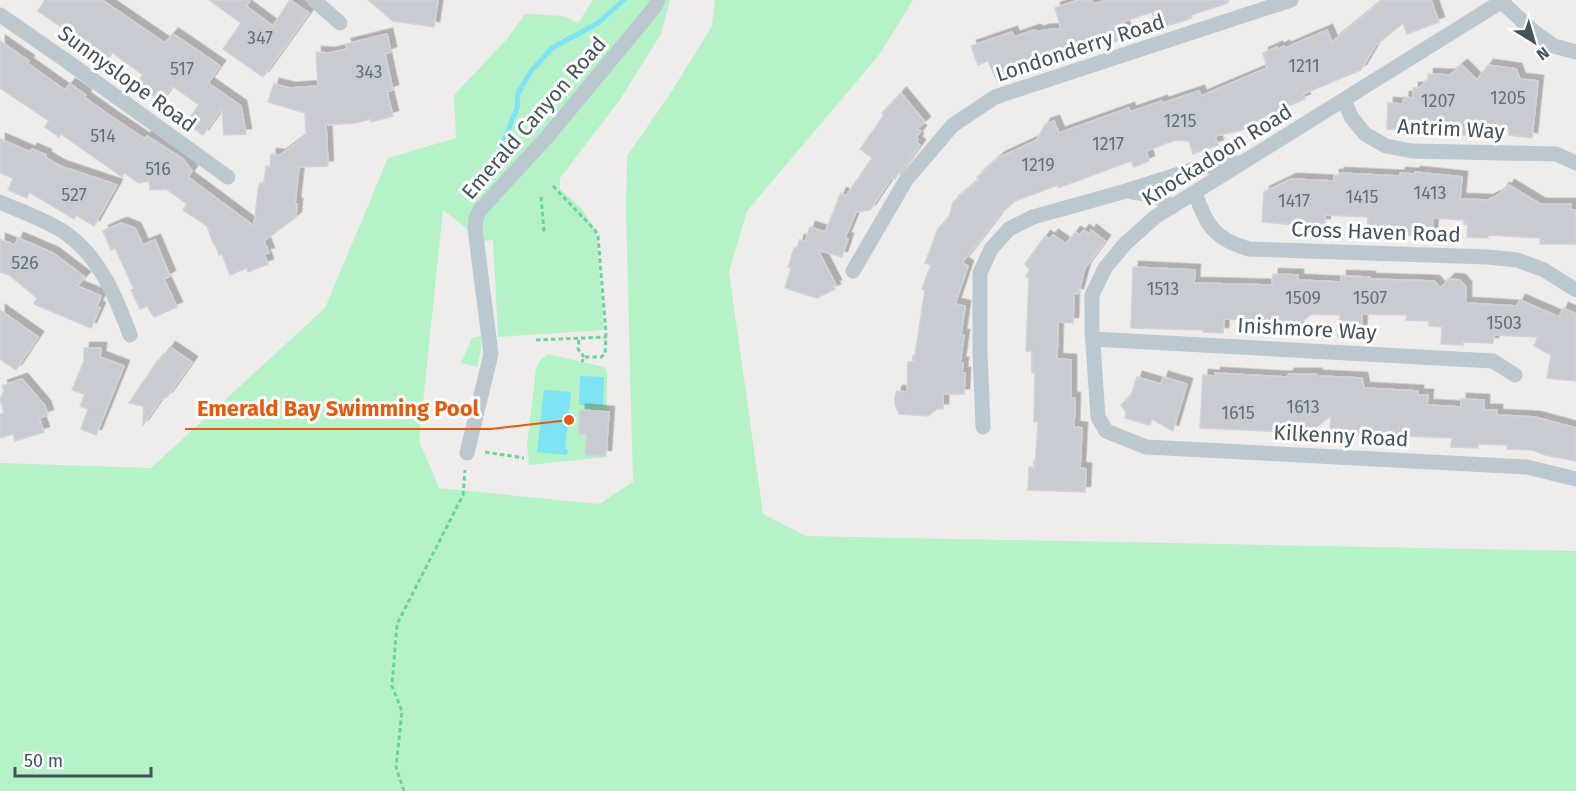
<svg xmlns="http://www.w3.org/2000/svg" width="1576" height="791" viewBox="0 0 1576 791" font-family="'Fira Sans',sans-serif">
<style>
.green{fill:#b5f2c8}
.water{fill:#7ee3f3}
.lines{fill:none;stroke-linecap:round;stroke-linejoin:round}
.stream{stroke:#7ee3f3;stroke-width:5}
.building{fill:#c8ccd2;stroke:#d0d3d9;stroke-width:1.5;filter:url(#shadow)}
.path{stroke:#6bd398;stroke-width:3;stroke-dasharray:4.5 3;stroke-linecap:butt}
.minor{stroke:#bbc8d0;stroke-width:15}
.labels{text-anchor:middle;stroke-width:6;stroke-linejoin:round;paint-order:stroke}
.number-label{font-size:18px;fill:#647079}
.street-label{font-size:21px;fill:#43525b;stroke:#fff}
.leader{fill:none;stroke:#e8590c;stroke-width:2}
.callout-dot{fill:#e8590c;stroke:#fff;stroke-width:2}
.callout-label{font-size:22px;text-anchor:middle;font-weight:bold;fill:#e8590c;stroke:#fff;stroke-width:6;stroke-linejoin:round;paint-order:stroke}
</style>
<defs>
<filter id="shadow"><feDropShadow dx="5.5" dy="-5.5" stdDeviation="0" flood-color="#0004"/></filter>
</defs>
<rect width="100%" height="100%" fill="#efecec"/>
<g class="green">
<path d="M593 0H670L661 34 619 101 560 178V189L582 209 596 231 604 330 498 337 493 240 483 241 443 210 419 441 439 488 599 504 633 482 626 211 627 156 670 94 712 26 715 0H913L879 55 747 211 729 272 763 514 806 536 1576 551V791H0V463L151 468 325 308 388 158 456 138 454 95 507 39 525 14 563 16 578 23Z"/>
<path d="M481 336V351L477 367 461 363 472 338Z"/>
<path d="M548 354 604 367 607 372 606 457 529 465 527 445 536 369 540 360Z"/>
</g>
<g class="water">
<path d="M580 376 604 377 603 406 579 405Z"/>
<path d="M544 390 571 392 565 449 568 450 567 455 537 452Z"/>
</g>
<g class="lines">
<path class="stream" d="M489 178 517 108 518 93 532 70 552 48 598 23 624 0"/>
</g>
<g class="building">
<path d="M45 0H102L165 43 173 34 187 43 220 66 208 83 241 106 246 134 224 135 222 108 203 135 186 123 199 105 172 86 161 101 136 84 143 75 111 52 102 64 79 49 63 37 67 31 38 11Z"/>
<path d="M209 0H250L246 6 273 26 290 0 309 13 263 77 223 49 241 23Z"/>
<path d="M368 0H438L434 27 393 21Z"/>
<path d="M1078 0H1092L1093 4 1108 0H1228V3L1191 15 1192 18 1157 29 1152 12 1122 22 1128 37 1108 44V42L998 83 988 61 978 65 971 46 1012 32 1014 37 1034 30 1039 32 1043 30 1061 29 1055 8Z"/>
<path d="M1383 0H1431L1439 22 1407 34 1403 23 1375 46 1361 70 1303 94 1305 99 1279 110 1281 116 1260 125 1258 120 1242 130 1215 136 1218 145 1193 154 1189 141 1175 140 1146 151 1149 161 1134 167 1131 161 1058 188V185L1015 201 1000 214 962 263 968 266 955 304 965 306 961 335H964L960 363H963L962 373H965L964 394H943V409H937L928 416 899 414 895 404V397L897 391 907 392 908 362 914 361 925 290 922 289 931 265 925 263 938 229 949 217 953 202 979 180 977 177 1000 157 1037 140 1045 124 1054 121 1059 133 1129 108 1130 112 1162 101 1163 103 1199 91 1201 96 1267 68 1263 53 1277 47 1278 49 1284 46 1285 48 1327 30 1332 42Z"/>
<path d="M387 34 391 52 385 54 393 90 387 92 393 116 371 122V119L356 123 326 125 328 166 299 167 295 204H297L296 217 264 241 269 253 264 254 268 264 248 272 247 268 230 275 222 254 219 255 215 244 214 245 207 226 183 210 187 204 166 189 150 190 149 181 139 183 124 173 122 177 61 134 59 137 45 127 49 121 0 88V41L29 61 27 63 65 90 70 84 86 95 84 97 112 117 145 139 147 136 183 159 192 171 188 177 254 226 258 190 260 183H264L266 166 270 167 271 154 280 155 306 136 305 113 268 102 274 84 290 88 318 86 316 52 329 53 347 49 346 44Z"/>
<path d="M1462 65 1477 80 1488 65 1516 69 1520 79 1538 81 1532 138 1509 135V130L1467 124 1466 135 1444 134V131L1387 129 1388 103 1403 104 1404 97 1413 98V88H1419L1428 80V74L1450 75Z"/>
<path d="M901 93 925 122 917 129 921 131 916 137 918 139 916 142 920 145 918 148 895 179 892 177 870 210 856 212 845 238 848 239 842 257 818 250 836 285 833 286 835 289 817 298 785 288 791 268 788 267 794 248H797L799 240 805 242 810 227 825 232 841 193 846 196 872 158 860 149 884 115 882 113Z"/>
<path d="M0 139 30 152 32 149 46 155 45 157 60 166 117 185 94 226 76 215 74 219 29 192 27 198 8 190 13 178 0 173Z"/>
<path d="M1415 172 1462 177 1460 199 1488 200 1500 194 1504 188 1506 190 1509 185 1540 204H1571V210H1576V244H1540V238L1488 235V238L1467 237 1468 224H1464V220L1433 218 1432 236 1367 234 1368 217 1325 215V224H1307L1306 226 1262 222 1264 192 1291 179 1334 181V175H1339V173L1400 176V173L1415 174Z"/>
<path d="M121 223 135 228 143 245 155 240 170 276 164 279 177 307 154 317 147 306 140 309 131 290 134 289 115 248 111 250 103 231Z"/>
<path d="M1084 230 1089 234 1091 230 1105 241 1085 268 1078 294 1074 293 1073 323 1058 322 1057 359 1071 360V398H1075L1074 427 1082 428 1080 468 1086 469 1085 492 1028 490 1029 467 1035 468 1038 422H1034L1035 373H1032V351H1026L1029 278 1026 276 1030 270 1025 264 1045 236 1049 239 1053 235 1066 244 1075 232 1080 235Z"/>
<path d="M18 238 53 253 85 277 77 286 101 296 97 306 100 308 91 328 34 304 37 298 9 275 0 272V239L15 245Z"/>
<path d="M1133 267 1195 270 1194 283 1272 285 1273 274 1298 275V280L1341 282V276L1370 277V279L1434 281 1440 288 1450 279 1460 280 1466 287V303L1517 306 1520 300 1559 317 1563 308 1576 314V381L1547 378 1551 355 1534 346 1538 337 1494 335 1493 343 1463 342V345L1441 344 1442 327 1429 326V321L1406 320 1407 315 1362 314 1361 338 1338 337 1340 315 1312 314 1298 324 1297 335 1270 334 1271 321 1224 319 1223 333 1203 332V330L1131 328Z"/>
<path d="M0 310 38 337 16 370 0 359Z"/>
<path d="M170 347 192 362 167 397 161 399 143 425 144 406 129 403 158 360 160 361Z"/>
<path d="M84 348H101L100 357 124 366 96 435 81 429 88 409 80 406 85 394 72 390 84 361Z"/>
<path d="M1215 373 1287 377 1289 374H1316L1318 376 1362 378 1364 388 1418 391V395H1428L1427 405 1461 407V399L1484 400V410H1497V415L1535 417 1576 428V461L1545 455 1532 450 1507 449V445L1478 444V448L1451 447 1452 438 1381 435 1375 440 1371 435 1330 434 1331 416 1298 441 1290 432 1200 428 1203 375 1215 376Z"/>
<path d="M1137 377 1161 384 1163 377 1187 384 1173 431 1152 419 1150 425 1125 418 1126 412 1121 405 1131 395Z"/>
<path d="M22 379 45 406 48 415 39 418 44 432 15 441 13 434 0 438V414L4 413 0 399 4 390 2 386Z"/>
<path d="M580 410 609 412 606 456 585 455 586 434H578Z"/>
</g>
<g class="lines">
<g class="path">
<path d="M553 186 595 230 598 236 606 333 605 354 601 357H584L582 362"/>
<path d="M541 197 544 232"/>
<path d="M536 340 606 337"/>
<path d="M579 340 578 349 584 357"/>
<path d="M485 452 524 458"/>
<path d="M404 791 396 767 402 711 392 686 397 624 463 495 465 470"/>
</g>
<g class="minor">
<path d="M314 0 340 23"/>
<path d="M1497 0 1502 2 1534 32 1554 46 1576 52"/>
<path d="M1504 0 1155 217 1125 244 1105 268 1092 295V330L1098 417 1106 431 1146 447 1527 467 1576 479"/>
<path d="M0 15 68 62 228 177"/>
<path d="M1344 101 1352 118 1365 134 1386 146 1412 151 1556 154 1576 163"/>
<path d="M1132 192 1155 195 1172 207"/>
<path d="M1195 193C1207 226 1214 239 1249 249L1488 257 1517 260 1544 270 1576 290"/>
<path d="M0 202C22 212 47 220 67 234 100 258 116 297 130 335"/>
<path d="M853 271 906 180 953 125 995 97 1291 0"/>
<path d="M1093 339 1493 361 1515 375"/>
<path d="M983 427 980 352V273L991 249 1009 229 1033 217 1126 191 1192 170 1217 165 1240 163"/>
<path d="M467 453 491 354 475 229 476 218 480 210 547 137 654 8 658 0"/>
</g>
</g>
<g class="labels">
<g class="number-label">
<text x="260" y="44">347</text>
<text x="1304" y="72">1211</text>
<text x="182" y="75">517</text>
<text x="369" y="78">343</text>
<text x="1508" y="104">1205</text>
<text x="1438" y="107">1207</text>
<text x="1180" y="127">1215</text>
<text x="103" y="142">514</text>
<text x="1108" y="150">1217</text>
<text x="1038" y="171">1219</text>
<text x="158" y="175">516</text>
<text x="1430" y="199">1413</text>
<text x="74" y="201">527</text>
<text x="1362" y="203">1415</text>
<text x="1294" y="207">1417</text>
<text x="25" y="269">526</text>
<text x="1163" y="295">1513</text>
<text x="1303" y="304">1509</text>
<text x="1370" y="304">1507</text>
<text x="1504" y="329">1503</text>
<text x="1303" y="413">1613</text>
<text x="1238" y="419">1615</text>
</g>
<g class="street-label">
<text transform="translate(1080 48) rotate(-18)" y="7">Londonderry Road</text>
<text transform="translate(127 79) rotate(36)" y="7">Sunnyslope Road</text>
<text transform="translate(534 118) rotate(-49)" y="7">Emerald Canyon Road</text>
<text transform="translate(1451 129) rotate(3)" y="7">Antrim Way</text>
<text transform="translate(1217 155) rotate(-32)" y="7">Knockadoon Road</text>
<text transform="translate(1376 232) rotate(2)" y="7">Cross Haven Road</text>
<text transform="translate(1307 329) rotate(3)" y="7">Inishmore Way</text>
<text transform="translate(1341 436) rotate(3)" y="7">Kilkenny Road</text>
</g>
</g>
<path class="leader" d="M569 420L491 429H185"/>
<circle class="callout-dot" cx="569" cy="420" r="6"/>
<g class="callout-label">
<text x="338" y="416">Emerald Bay Swimming Pool</text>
</g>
<g transform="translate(1534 42) rotate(143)" stroke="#ffffff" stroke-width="4.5" paint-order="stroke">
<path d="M0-4.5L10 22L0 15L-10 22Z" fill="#43525b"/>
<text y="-9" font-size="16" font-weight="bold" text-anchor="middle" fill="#43525b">N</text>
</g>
<path d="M15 767v9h136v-9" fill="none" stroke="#43525b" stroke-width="3"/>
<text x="24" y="767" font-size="18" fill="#43525b" stroke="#ffffff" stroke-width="4.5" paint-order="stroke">50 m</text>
</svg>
